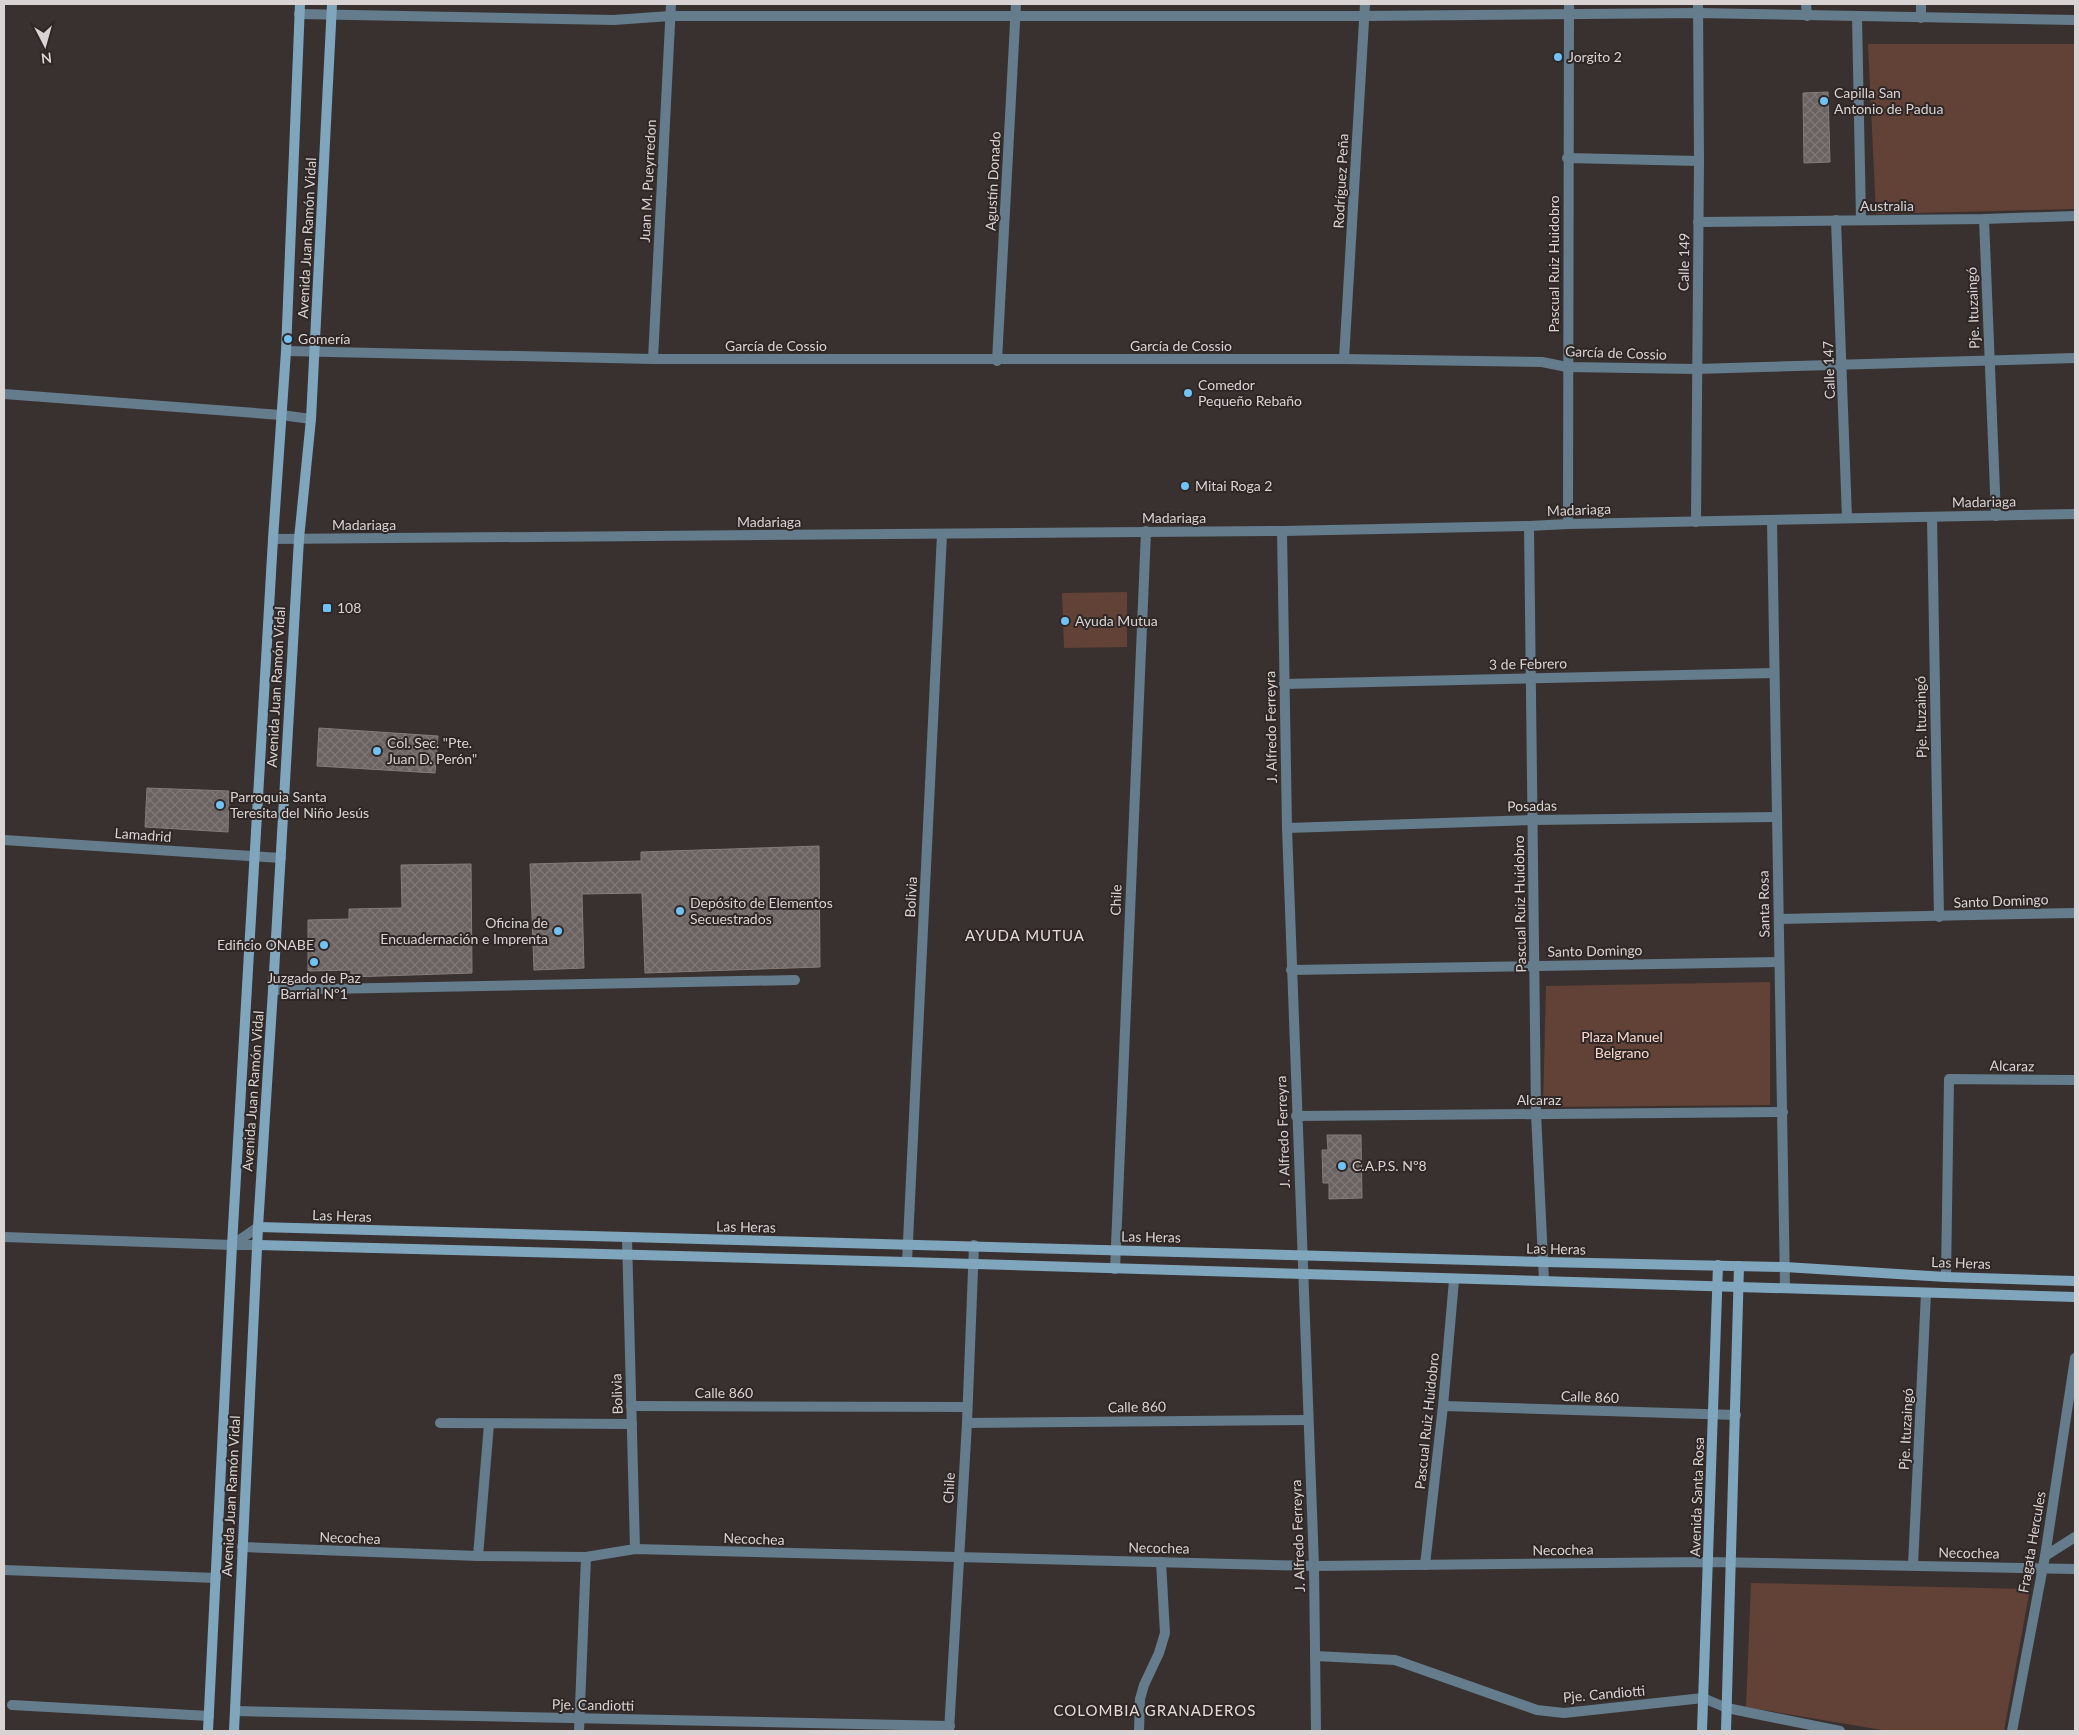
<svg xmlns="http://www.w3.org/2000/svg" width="2079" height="1735" viewBox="0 0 2079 1735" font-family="Lato,sans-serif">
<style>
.green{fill:#624136}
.building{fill:url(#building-cross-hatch);stroke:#847c79}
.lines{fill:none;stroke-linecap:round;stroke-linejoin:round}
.service{stroke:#657c8c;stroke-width:10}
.minor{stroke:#657c8c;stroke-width:10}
.tertiary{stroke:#657c8c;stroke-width:10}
.secondary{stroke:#80a6be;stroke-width:10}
.poi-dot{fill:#70c1f4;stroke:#2e2725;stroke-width:2}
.labels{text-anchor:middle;stroke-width:4;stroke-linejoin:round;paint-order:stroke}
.poi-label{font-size:14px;fill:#d9d4d3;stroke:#2e2725;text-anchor:start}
.street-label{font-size:14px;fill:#d9d4d3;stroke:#2e2725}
.park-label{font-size:14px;fill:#fdd8cd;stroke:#2e2725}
.neighbourhood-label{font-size:15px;letter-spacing:1px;fill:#e5dcd8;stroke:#2e2725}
</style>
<defs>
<pattern id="building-cross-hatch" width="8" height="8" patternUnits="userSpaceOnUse" patternTransform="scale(1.25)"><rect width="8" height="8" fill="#6b6361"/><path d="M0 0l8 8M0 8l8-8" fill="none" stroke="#807877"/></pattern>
</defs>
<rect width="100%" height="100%" fill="#38312f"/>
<g class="green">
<path d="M1868 44H2075V209L1876 214Z"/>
<path d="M1127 592V647L1064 648 1062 593Z"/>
<path d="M1770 982V1105L1543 1107 1546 986Z"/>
<path d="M1751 1583 2030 1589 2004 1731H1888L1746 1707Z"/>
</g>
<g class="building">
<path d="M1828 92 1830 162 1804 163 1803 93Z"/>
<path d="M319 728 438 736 435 773 317 766Z"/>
<path d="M147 788 229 791 228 832 145 827Z"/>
<path d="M819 846 820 967 645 973 642 893 582 894 584 968 534 970 530 864 641 861V852Z"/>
<path d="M471 864 472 973 351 977V970L308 971V920L349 919V909L402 908 401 865Z"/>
<path d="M1327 1135H1361L1362 1198 1329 1199V1183H1323L1322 1150H1328Z"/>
</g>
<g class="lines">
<g class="service">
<path d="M12 1705 209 1716"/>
<path d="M1139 1731 1140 1699 1144 1685 1159 1653 1165 1633 1161 1562"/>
</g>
<g class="minor">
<path d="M1806 4 1807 16"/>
<path d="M1921 4V18"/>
<path d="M1857 17 1861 220"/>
<path d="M1567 158 1699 161"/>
<path d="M1984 219 1996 516"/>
<path d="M1836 220 1847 518"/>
<path d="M1698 222 1984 219 2075 216"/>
<path d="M286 351 653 359H1344L1542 362 1567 367 1696 369 2075 358"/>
<path d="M653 359 671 4"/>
<path d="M1344 359 1365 4"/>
<path d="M997 361 1016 4"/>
<path d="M4 394 281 415 311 419"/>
<path d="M1932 517 1939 917"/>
<path d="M1696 522 1699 161 1698 4"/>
<path d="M1568 524 1569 4"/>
<path d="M1529 526 1536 1113 1544 1281"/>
<path d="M1282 531 1287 828 1314 1566 1316 1731"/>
<path d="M1284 684 1774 673"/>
<path d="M1287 828 1532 820 1777 817"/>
<path d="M4 840 281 858"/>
<path d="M1779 919 2075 913"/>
<path d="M1291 970 1779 962"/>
<path d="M273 990 795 980"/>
<path d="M1296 1116 1783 1112"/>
<path d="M4 1237 232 1245"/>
<path d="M627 1238 635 1549"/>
<path d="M907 1262 942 534"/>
<path d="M1115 1269 1146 531"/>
<path d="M1946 1277 1949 1079 2075 1080"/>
<path d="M631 1406 967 1407"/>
<path d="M1443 1406 1736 1415"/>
<path d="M440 1423 632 1424"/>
<path d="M967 1423 1308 1420"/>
<path d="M242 1547 478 1556 586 1557 635 1549 1314 1566 1708 1562 2075 1569"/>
<path d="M478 1556 489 1424"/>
<path d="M2045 1556 2075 1537"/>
<path d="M1425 1565 1443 1406 1454 1280"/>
<path d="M1913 1565 1926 1293"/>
<path d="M4 1570 216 1578"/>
<path d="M1315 1656 1395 1660 1537 1710 1564 1713 1703 1698 1727 1708 1840 1731"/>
<path d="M235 1711 950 1726"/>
<path d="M579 1731 586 1557"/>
<path d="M949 1731 967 1423 974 1245"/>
<path d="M2012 1731 2045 1556 2075 1358"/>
</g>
<g class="tertiary">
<path d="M299 14 614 20 670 16H1364L1698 13 2075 20"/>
<path d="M1772 521 1785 1287"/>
<path d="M273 539 1282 531 1529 526 1568 524 2075 514"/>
<path d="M232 1245 258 1227"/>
<path d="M232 1245H258"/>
</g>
<g class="secondary">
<path d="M258 1227 1544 1262 1785 1267 1946 1277 2075 1281"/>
<path d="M258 1245 907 1262 2075 1297"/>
<path d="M208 1731 232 1245 273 539 286 351 300 4"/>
<path d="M234 1731 258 1227 273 990 299 539 311 419 332 4"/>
<path d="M1702 1731 1718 1265"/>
<path d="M1726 1731 1739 1266"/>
</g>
</g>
<g class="poi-dot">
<circle cx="1558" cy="57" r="5"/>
<circle cx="1824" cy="101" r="5"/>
<circle cx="288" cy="339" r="5"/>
<circle cx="1188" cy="393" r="5"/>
<circle cx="1185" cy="486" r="5"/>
<rect x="322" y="603" width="10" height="10" rx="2.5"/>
<circle cx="1065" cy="621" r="5"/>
<circle cx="377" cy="751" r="5"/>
<circle cx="220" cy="805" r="5"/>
<circle cx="680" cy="911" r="5"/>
<circle cx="558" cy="931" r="5"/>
<circle cx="324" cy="945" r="5"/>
<circle cx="314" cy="962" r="5"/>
<circle cx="1342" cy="1166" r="5"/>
</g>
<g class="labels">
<g class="poi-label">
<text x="1568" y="62">Jorgito 2</text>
<text x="1834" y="98">Capilla San<tspan x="1834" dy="16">Antonio de Padua</tspan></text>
<text x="298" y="344">Gomería</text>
<text x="1198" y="390">Comedor<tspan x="1198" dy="16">Pequeño Rebaño</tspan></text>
<text x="1195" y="491">Mitai Roga 2</text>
<text x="337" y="613">108</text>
<text x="1075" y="626">Ayuda Mutua</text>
<text x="387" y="748">Col. Sec. "Pte.<tspan x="387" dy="16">Juan D. Perón"</tspan></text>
<text x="230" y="802">Parroquia Santa<tspan x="230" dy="16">Teresita del Niño Jesús</tspan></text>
<text x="690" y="908">Depósito de Elementos<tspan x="690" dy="16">Secuestrados</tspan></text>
<text x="548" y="928" text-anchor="end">Oficina de<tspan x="548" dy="16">Encuadernación e Imprenta</tspan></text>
<text x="314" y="950" text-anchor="end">Edificio ONABE</text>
<text x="314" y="983" text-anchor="middle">Juzgado de Paz<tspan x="314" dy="16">Barrial Nº1</tspan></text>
<text x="1352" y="1171">C.A.P.S. Nº8</text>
</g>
<g class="street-label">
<text transform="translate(648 181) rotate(-87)" y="5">Juan M. Pueyrredon</text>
<text transform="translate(993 181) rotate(-87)" y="5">Agustín Donado</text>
<text transform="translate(1341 181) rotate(-87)" y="5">Rodríguez Peña</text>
<text x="1887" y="211">Australia</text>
<text transform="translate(307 238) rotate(-87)" y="5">Avenida Juan Ramón Vidal</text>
<text transform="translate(1684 262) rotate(-89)" y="5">Calle 149</text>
<text transform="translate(1554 264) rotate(-90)" y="5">Pascual Ruiz Huidobro</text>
<text transform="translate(1973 308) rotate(-92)" y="5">Pje. Ituzaingó</text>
<text x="776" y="351">García de Cossio</text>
<text x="1181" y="351">García de Cossio</text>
<text transform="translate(1616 353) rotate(2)" y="5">García de Cossio</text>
<text transform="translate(1829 370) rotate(-92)" y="5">Calle 147</text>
<text transform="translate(1984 502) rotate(-1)" y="5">Madariaga</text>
<text transform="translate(1579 510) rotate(-2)" y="5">Madariaga</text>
<text x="1174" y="523">Madariaga</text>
<text x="769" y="527">Madariaga</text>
<text x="364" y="530">Madariaga</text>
<text transform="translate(1528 664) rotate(-1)" y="5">3 de Febrero</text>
<text transform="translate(276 687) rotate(-87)" y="5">Avenida Juan Ramón Vidal</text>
<text transform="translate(1921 717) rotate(-91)" y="5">Pje. Ituzaingó</text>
<text transform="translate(1271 727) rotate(-91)" y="5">J. Alfredo Ferreyra</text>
<text transform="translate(1532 806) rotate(-1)" y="5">Posadas</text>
<text transform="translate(143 835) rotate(4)" y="5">Lamadrid</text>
<text transform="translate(911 897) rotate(-87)" y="5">Bolivia</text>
<text transform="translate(1116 900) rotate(-88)" y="5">Chile</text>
<text transform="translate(2001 901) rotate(-2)" y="5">Santo Domingo</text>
<text transform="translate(1520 904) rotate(-91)" y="5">Pascual Ruiz Huidobro</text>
<text transform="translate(1764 904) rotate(-91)" y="5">Santa Rosa</text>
<text transform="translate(1595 951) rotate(-1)" y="5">Santo Domingo</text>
<text transform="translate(2012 1066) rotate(1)" y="5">Alcaraz</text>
<text transform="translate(253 1091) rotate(-86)" y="5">Avenida Juan Ramón Vidal</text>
<text x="1539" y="1105">Alcaraz</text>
<text transform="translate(1283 1132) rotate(-92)" y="5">J. Alfredo Ferreyra</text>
<text transform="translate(342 1216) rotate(2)" y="5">Las Heras</text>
<text transform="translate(746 1227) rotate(1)" y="5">Las Heras</text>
<text transform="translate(1151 1237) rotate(1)" y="5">Las Heras</text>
<text transform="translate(1556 1249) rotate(1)" y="5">Las Heras</text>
<text transform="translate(1961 1263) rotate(2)" y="5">Las Heras</text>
<text x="724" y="1398">Calle 860</text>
<text transform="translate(617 1394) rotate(-92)" y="5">Bolivia</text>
<text transform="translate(1590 1397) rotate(2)" y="5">Calle 860</text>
<text transform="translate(1137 1407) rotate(-1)" y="5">Calle 860</text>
<text transform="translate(1427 1421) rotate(-84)" y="5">Pascual Ruiz Huidobro</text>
<text transform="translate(1906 1429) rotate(-87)" y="5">Pje. Ituzaingó</text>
<text transform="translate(949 1488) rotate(-87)" y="5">Chile</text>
<text transform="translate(231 1496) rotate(-87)" y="5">Avenida Juan Ramón Vidal</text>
<text transform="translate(1697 1497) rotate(-88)" y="5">Avenida Santa Rosa</text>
<text transform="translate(1298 1536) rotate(-92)" y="5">J. Alfredo Ferreyra</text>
<text transform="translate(350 1538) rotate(2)" y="5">Necochea</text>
<text transform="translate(754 1539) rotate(2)" y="5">Necochea</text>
<text transform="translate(2032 1542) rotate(-80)" y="5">Fragata Hercules</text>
<text transform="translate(1159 1548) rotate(1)" y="5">Necochea</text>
<text transform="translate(1563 1550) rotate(-1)" y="5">Necochea</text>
<text transform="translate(1969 1553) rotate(1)" y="5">Necochea</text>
<text transform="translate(1604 1694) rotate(-5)" y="5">Pje. Candiotti</text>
<text transform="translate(593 1705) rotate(1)" y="5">Pje. Candiotti</text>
</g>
<g class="park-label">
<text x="1622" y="1042">Plaza Manuel<tspan x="1622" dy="16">Belgrano</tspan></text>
</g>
<g class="neighbourhood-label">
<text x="1025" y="941">AYUDA MUTUA</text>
<text x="1155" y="1716">COLOMBIA GRANADEROS</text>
</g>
</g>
<rect width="2079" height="1735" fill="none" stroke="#d9d4d3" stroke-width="10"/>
<g transform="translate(45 45) rotate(174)" stroke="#2e2725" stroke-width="4" paint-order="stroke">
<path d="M0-4L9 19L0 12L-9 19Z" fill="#d9d4d3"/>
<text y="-8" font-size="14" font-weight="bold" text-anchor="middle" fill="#d9d4d3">N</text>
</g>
</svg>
